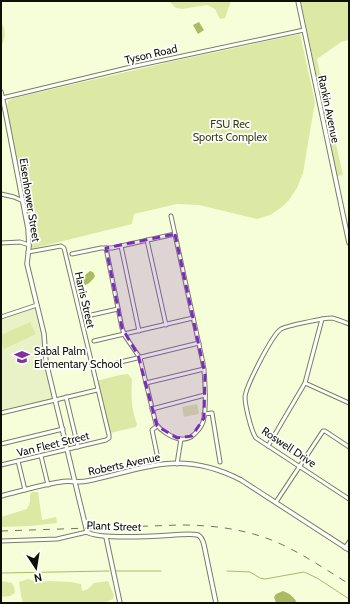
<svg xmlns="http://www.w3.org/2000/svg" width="350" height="604" viewBox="0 0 350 604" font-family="Cabin,sans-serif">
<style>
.built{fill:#e9f2c6}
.green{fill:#dce9a5}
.water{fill:#acba63}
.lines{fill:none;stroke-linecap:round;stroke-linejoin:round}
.stream{stroke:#acba63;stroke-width:1}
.minor-casing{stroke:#797f5e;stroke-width:5}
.tertiary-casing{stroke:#797f5e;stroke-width:5.5}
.minor{stroke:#fff;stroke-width:3}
.tertiary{stroke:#fff;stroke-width:3.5}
.rail{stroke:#70755e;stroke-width:1;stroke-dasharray:7 7;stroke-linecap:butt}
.marked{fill:#7b2cbf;fill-opacity:0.2;stroke:#7b2cbf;stroke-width:3;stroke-dasharray:8 5;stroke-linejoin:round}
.labels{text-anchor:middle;stroke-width:3.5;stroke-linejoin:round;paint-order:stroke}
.street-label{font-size:11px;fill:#0e1004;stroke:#fff}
.park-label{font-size:11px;fill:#363b16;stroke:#fff}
.poi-label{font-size:11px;fill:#0e1004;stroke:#fff;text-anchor:start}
</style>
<rect width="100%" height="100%" fill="#f6fed9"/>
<path class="built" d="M35 307 42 335 44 359 53 397 52 399 1 411V318Z"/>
<g class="green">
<path d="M169 1H231L225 18 220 19 215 9 207 5 182 9 176 8Z"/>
<path d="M301 1H349V40L341 42 317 59 343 175 337 176Z"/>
<path d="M1 22C7 32 5 37 1 48Z"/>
<path d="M300 34 315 102 303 173 297 188 289 200 282 207 270 215 257 219 199 205 177 204 134 214 132 224 31 249 30 231 7 106 8 101 14 98 174 61Z"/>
<path d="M30 322 36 334 4 349 1 341V335Z"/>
<path d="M128 374 132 379C131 394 131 409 137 424L136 427 110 433 96 381 120 375Z"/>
<path d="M197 404 199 414 184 417 182 407Z"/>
<path d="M32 492H38L42 520 56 517 57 523 30 526 1 527V517L27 509 30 502V494Z"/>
<path d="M28 579 37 582 49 581 71 582 81 584 82 591 88 589 94 583 108 581 114 596 113 599 104 603H23L21 596 19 582Z"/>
<path d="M1 581 12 583 14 587 15 593 10 596 1 597Z"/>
</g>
<g class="water">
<path d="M199 22 204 30 198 34 193 25Z"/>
<path d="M90 271 93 272 95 276C92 281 87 287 80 285 80 279 86 274 90 271Z"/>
<path d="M283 591C289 593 295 598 297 603H276L274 597 276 594Z"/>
</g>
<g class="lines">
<g class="stream">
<path d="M116 571H161"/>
<path d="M227 571 250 572 260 578 265 579 304 572 317 578 349 599"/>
<path d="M1 573 109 571"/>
</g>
<g class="minor-casing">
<g id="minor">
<path d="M2 98 131 67 304 30"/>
<path d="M1 194 14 197 23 201"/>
<path d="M147 240 166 325"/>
<path d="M1 243 20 242 29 245"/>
<path d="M121 246 139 331"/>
<path d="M106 248 122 328 125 336 140 358 156 424C161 431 171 437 179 439 184 440 187 439 191 437 196 433 201 428 203 422 207 409 205 377 203 363L171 216"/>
<path d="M72 254 101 248H112L175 234"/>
<path d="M87 316 118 309"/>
<path d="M1 317 37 305"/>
<path d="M349 324C344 322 337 319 332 318 324 318 286 326 281 329 272 335 246 386 245 397 245 405 251 431 256 438L349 499"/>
<path d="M94 341 193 318"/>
<path d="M100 367 199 343"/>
<path d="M146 383 204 369"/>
<path d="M305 383 349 403"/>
<path d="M66 397 78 447"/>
<path d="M152 409 205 395"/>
<path d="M1 413 97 390"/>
<path d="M204 414 212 413 220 462"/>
<path d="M157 426 152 430 158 459"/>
<path d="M1 444 63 429"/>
<path d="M268 446 305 383 322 319"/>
<path d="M41 456 48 485"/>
<path d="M18 461 25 490"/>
<path d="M177 464 181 439"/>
<path d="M1 465 106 440 109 438V435L64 248 61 246 28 252"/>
<path d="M276 502 323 431H325L349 447"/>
<path d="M1 541 57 539 87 532"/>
<path d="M345 548 349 542"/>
</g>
</g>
<g class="tertiary-casing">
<g id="tertiary">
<path d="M298 1 349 243"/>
<path d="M1 92 5 110 28 229 29 246 27 264 44 334 46 362 87 532C99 540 156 536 173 535 180 535 190 533 198 535 202 537 203 541 204 545L216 603"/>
<path d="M1 496C21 491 40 485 60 482 69 480 78 483 87 481 113 476 138 467 164 464 191 461 218 468 241 480L349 550"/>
<path d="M106 537 120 603"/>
</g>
</g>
<use href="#minor" class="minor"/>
<use href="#tertiary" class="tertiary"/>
<path class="rail" d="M1 531 180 525C213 525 244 529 274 541 300 552 325 569 349 584"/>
</g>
<path class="marked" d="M175 234 205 374 204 418 192 436 177 438 157 426 138 355 122 328 106 248Z"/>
<defs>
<g id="school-bare" transform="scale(1.2)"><path d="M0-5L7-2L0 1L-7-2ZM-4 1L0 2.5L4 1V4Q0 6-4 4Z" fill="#83309f" stroke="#fff" stroke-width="2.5" paint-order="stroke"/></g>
</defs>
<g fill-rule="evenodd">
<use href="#school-bare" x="22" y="357"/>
</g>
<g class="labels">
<g class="street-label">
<text transform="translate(151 54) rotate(-13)" y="4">Tyson Road</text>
<text transform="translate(329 109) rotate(78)" y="4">Rankin Avenue</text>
<text transform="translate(30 200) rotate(81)" y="4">Eisenhower Street</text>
<text transform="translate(85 300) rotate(77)" y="4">Harris Street</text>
<text transform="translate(53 444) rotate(-14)" y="4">Van Fleet Street</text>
<text transform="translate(289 447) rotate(34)" y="4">Roswell Drive</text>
<text transform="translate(124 464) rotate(-12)" y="4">Roberts Avenue</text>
<text transform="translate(114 526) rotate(2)" y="4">Plant Street</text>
</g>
<g class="park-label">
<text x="230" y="128">FSU Rec<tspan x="230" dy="13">Sports Complex</tspan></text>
</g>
<g class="poi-label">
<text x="34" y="355">Sabal Palm<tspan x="34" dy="13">Elementary School</tspan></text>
</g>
</g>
<rect width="350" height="604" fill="none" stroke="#0e1004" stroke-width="4"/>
<g transform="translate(36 568) rotate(168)" stroke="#ffffff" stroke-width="3" paint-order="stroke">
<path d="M0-3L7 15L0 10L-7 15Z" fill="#0e1004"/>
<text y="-6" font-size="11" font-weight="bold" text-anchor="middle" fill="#0e1004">N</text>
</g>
</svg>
